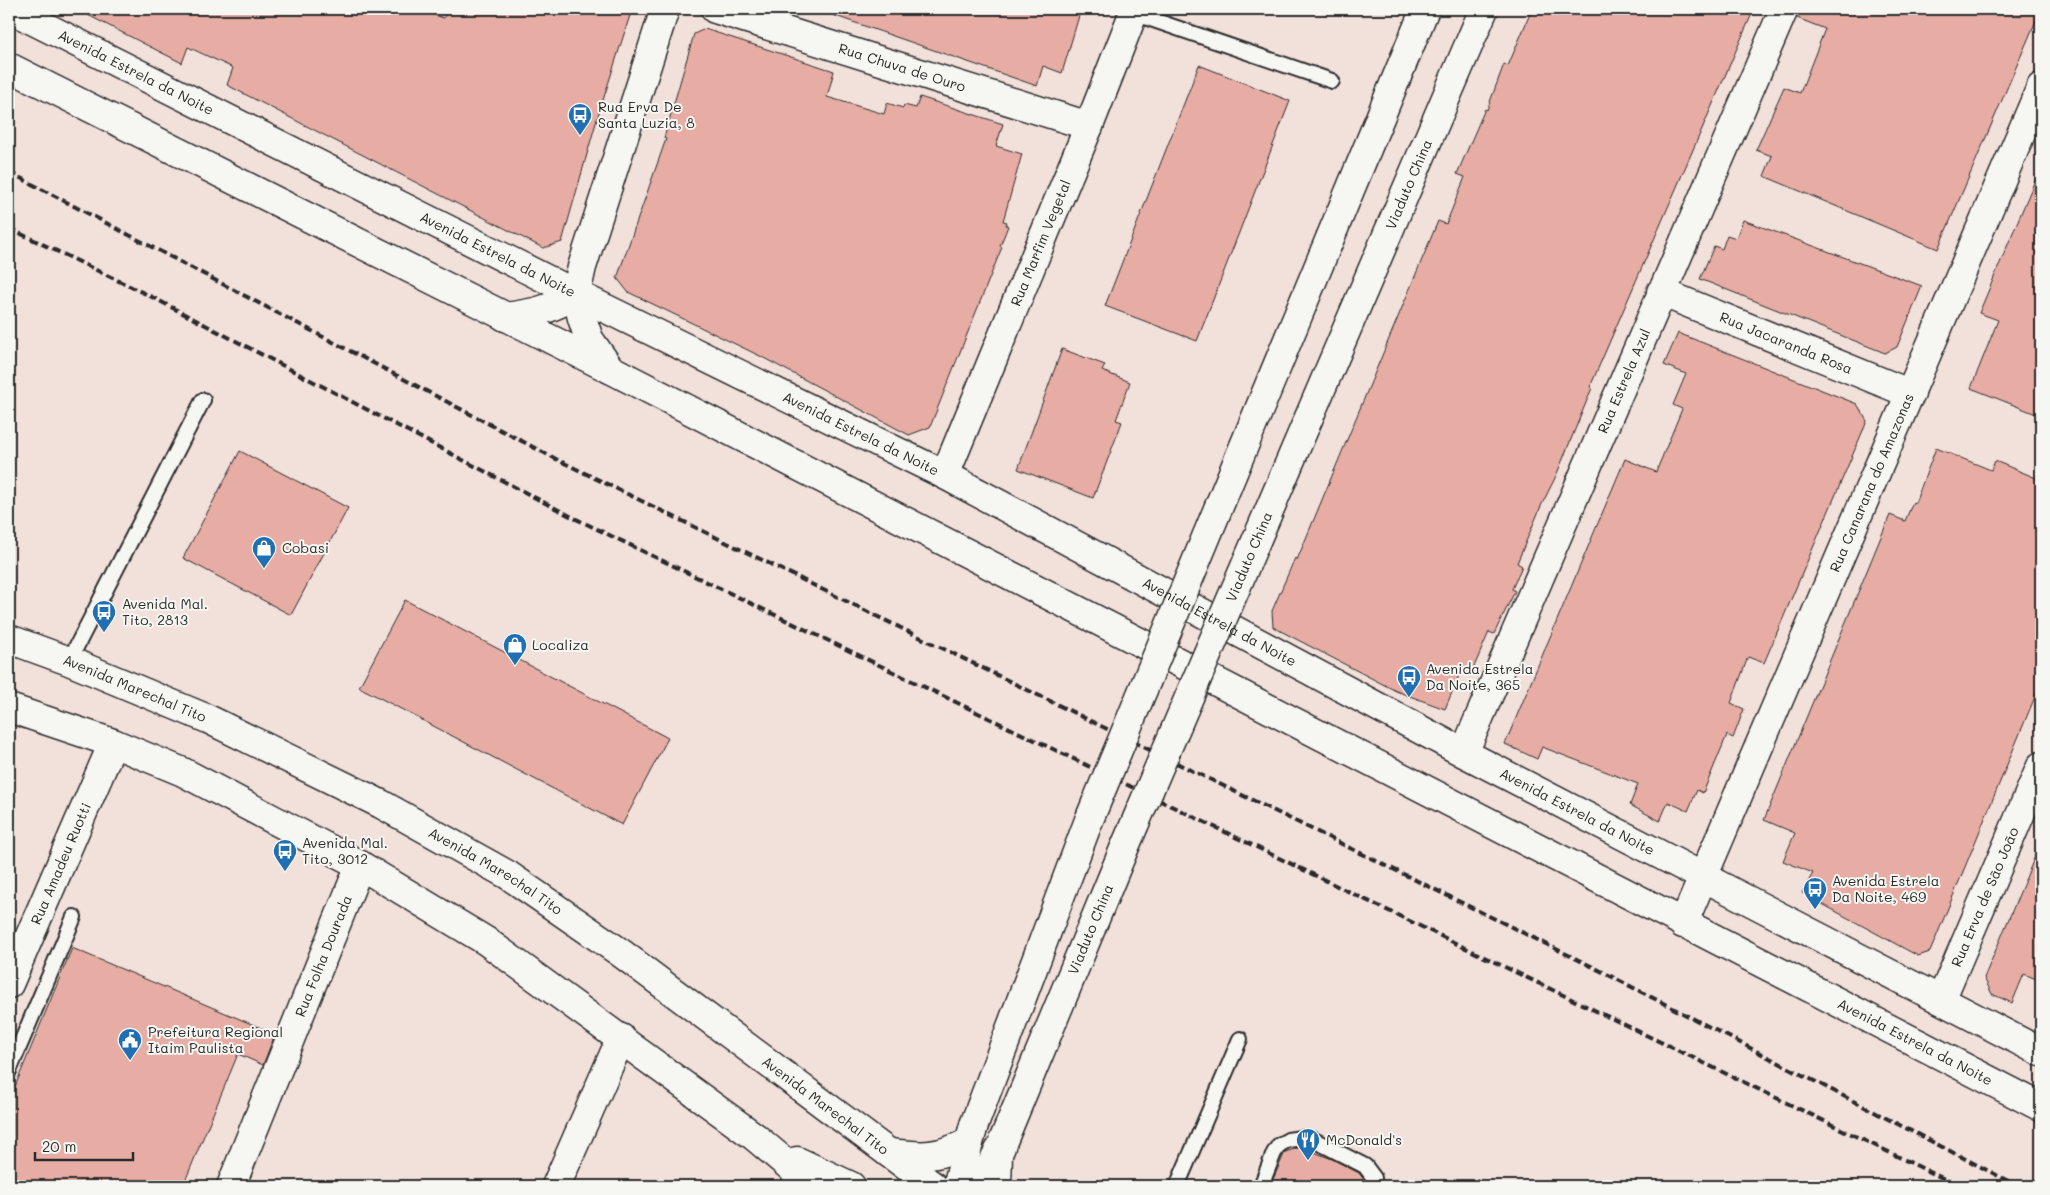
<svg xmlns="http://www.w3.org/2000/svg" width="2050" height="1195" viewBox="0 0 2050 1195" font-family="Mali,sans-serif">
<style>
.building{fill:#e7ada4;stroke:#2b2b2b}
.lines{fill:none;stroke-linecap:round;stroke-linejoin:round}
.service-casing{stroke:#2b2b2b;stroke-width:18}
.minor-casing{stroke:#2b2b2b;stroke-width:31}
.tertiary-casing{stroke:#2b2b2b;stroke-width:31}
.primary-casing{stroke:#2b2b2b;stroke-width:31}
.service{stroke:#f6f6f2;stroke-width:14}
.minor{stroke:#f6f6f2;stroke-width:28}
.tertiary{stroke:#f6f6f2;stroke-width:28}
.primary{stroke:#f6f6f2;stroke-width:28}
.rail{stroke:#2b2b2b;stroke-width:4;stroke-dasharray:8 4;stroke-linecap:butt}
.tertiary-bridge-casing{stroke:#2b2b2b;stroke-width:31;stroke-linecap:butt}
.tertiary-bridge{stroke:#f6f6f2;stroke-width:28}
.labels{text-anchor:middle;stroke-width:4;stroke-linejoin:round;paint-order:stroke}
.street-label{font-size:14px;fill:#2b2b2b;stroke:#f6f6f2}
.poi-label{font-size:14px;fill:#2b2b2b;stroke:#f6f6f2;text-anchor:start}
</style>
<rect width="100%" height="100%" fill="#f2e0db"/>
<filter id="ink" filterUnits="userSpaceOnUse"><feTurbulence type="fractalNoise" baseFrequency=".02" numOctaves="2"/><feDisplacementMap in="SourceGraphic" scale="10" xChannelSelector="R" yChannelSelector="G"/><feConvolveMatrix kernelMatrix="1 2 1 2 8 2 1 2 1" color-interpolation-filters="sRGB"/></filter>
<g filter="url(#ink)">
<g class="building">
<path d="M76 9H416L444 18 446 9H632L597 119 562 242 543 248 227 85 233 68 188 47 182 63Z"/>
<path d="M828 9H1081L1062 73 1043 66 1037 86 827 13Z"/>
<path d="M1532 9H1754L1590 387 1592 388 1556 476 1541 506 1517 563 1522 566 1512 589 1515 591 1494 634 1489 632 1470 676 1460 673 1445 709 1396 691 1273 627 1272 611 1295 558 1297 560 1438 221 1446 224 1465 177 1457 174 1485 109 1487 110 1504 64 1508 66Z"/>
<path d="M1799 9H2041L1938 249 1764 176 1772 156 1756 150 1784 87 1800 93 1825 29 1797 18Z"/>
<path d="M705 29 834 71 827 97 884 114 887 103 903 108 904 105 916 108 920 97 1003 124 996 146 1022 154 1003 221 1007 222 1006 225 1008 226 1000 246 1002 247 930 427 909 435 760 356 628 292 617 278 666 139 664 138 694 34Z"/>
<path d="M1199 65 1290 101 1197 341 1105 306Z"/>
<path d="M2041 166V416L1971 388 1998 320 1979 313Z"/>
<path d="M1743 220 1922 286 1897 347 1885 353 1700 279 1714 246 1722 249 1727 235 1736 238Z"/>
<path d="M1678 333 1857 404 1867 421 1764 663 1748 657 1731 703 1744 709 1733 738 1727 735 1703 793 1697 790 1688 811 1668 802 1660 821 1630 805 1638 784 1542 747 1537 759 1505 744 1625 459 1656 472 1682 409 1673 405 1686 374 1664 365Z"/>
<path d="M1062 349 1105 365 1102 371 1130 382 1116 420 1122 422 1093 498 1018 469Z"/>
<path d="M1936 448 1991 470 1995 461 2041 480V682L1930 952 1918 956 1802 893 1813 873 1783 861 1795 833 1764 820 1890 515 1905 521 1913 502 1915 503Z"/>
<path d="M240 451 348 508 291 615 183 558Z"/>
<path d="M405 600 668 738 622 825 359 687Z"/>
<path d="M2041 842V981L2024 974 2012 1003 1992 994 1984 978Z"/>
<path d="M72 948 275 1034 263 1065 238 1054 183 1186H9V1101Z"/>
<path d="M1301 1147 1332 1159 1359 1173 1365 1181V1186H1270L1285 1152Z"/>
</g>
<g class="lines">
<g class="service-casing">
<g id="service">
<path d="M1133 13 1332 81"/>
<path d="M69 661 203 400"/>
<path d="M9 1071 74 917"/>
<path d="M1177 1186 1240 1039"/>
<path d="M1261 1186 1274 1153 1279 1145 1288 1140 1301 1138 1314 1140 1365 1166 1374 1178V1186"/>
</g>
</g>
<g class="minor-casing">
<g id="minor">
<path id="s1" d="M715 9 1089 126"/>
<path id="s2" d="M1661 292 1911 394"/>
<path d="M505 317C535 313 550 310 576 294"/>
<path d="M610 369 589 339 582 318 576 294 582 267 665 9"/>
<path id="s3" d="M945 475 1089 126 1135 9"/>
<path id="s4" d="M1464 753 1784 9"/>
<path id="s5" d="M1683 924 2041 87"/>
<path id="s6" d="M9 984 113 743"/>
<path id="s7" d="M1941 1000 2041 766"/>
<path id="s8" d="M231 1186 360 865"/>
<path d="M556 1186 621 1038"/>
</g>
</g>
<g class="tertiary-casing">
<g id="tertiary">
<path id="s9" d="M10 9 576 294 945 475 1464 753 2041 1052"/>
<path id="s10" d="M9 67 610 369 2041 1107"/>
<path d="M957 1186 974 1125"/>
<path d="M977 1186 988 1171 1001 1147"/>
</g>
</g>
<g class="primary-casing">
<g id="primary">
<path id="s11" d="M9 639 69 661 208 719 381 804 508 875 621 953 933 1186"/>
<path d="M9 708 113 743 183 772 360 865 486 941 755 1137 813 1186"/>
<path d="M889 1153C924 1157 937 1158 969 1142"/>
<path d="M797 1161 851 1186"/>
<path d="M997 1186 998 1154"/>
</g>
</g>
<use href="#service" class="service"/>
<use href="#minor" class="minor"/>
<use href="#tertiary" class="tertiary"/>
<use href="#primary" class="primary"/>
<g class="rail">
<path d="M9 172 556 459 1593 967 2018 1186"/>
<path d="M9 228 150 296 572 517 1959 1186"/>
</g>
<g class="tertiary-bridge-casing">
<g id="tertiary-bridge">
<path d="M974 1125 1089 820 1425 9"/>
<path id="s12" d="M1003 1141 1124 849 1484 9"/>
</g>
</g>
<use href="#tertiary-bridge" class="tertiary-bridge"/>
</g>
</g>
<defs>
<g id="bus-pin" transform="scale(1.25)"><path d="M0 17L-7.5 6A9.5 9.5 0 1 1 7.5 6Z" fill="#1f6fb2" stroke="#f6f6f2"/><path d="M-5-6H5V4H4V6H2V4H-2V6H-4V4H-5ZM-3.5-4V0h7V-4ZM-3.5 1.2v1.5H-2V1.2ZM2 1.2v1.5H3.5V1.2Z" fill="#fff"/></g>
<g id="shop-pin" transform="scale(1.25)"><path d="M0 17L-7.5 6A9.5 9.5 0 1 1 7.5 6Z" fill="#1f6fb2" stroke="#f6f6f2"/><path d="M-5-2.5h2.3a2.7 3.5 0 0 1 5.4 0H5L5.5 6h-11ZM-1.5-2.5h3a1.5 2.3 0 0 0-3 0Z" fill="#fff"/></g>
<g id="civic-pin" transform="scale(1.25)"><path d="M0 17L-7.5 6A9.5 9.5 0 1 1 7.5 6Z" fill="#1f6fb2" stroke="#f6f6f2"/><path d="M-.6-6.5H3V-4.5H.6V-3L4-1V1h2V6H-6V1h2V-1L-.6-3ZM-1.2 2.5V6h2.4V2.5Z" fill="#fff"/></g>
<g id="restaurant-pin" transform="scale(1.25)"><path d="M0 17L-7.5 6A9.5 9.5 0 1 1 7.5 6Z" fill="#1f6fb2" stroke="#f6f6f2"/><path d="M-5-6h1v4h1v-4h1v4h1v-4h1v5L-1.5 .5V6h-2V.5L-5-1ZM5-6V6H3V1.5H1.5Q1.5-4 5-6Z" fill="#fff"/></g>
</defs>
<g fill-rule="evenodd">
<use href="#bus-pin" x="580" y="115"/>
<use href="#shop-pin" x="264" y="548"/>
<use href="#bus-pin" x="104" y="612"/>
<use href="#shop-pin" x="515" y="645"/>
<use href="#bus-pin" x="1409" y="677"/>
<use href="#bus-pin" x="285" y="851"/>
<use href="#bus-pin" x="1815" y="889"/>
<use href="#civic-pin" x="130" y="1040"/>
<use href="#restaurant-pin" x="1308" y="1140"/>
</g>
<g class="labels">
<g class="street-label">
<text dy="5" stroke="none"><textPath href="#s1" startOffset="196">Rua Chuva de Ouro</textPath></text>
<text dy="5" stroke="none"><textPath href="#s9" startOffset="141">Avenida Estrela da Noite</textPath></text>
<text dy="5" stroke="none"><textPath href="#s12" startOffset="1039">Viaduto China</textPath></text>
<text dy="5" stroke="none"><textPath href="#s3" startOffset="251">Rua Marfim Vegetal</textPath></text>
<text dy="5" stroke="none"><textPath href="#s9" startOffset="546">Avenida Estrela da Noite</textPath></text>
<text dy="5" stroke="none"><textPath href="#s2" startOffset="135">Rua Jacaranda Rosa</textPath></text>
<text dy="5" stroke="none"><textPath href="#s4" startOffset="405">Rua Estrela Azul</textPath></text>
<text dy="5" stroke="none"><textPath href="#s9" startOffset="951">Avenida Estrela da Noite</textPath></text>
<text dy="5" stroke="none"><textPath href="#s5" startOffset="480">Rua Canarana do Amazonas</textPath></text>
<text dy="5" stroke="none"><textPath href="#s12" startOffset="634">Viaduto China</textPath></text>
<text dy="5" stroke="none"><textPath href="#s9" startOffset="1356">Avenida Estrela da Noite</textPath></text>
<text dy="5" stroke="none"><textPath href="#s11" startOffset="135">Avenida Marechal Tito</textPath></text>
<text dy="5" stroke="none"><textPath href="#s9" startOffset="1761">Avenida Estrela da Noite</textPath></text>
<text dy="5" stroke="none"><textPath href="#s6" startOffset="131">Rua Amadeu Ruotti</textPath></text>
<text dy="5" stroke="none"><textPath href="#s11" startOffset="540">Avenida Marechal Tito</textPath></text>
<text dy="5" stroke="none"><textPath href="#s7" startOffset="112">Rua Erva de São João</textPath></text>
<text dy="5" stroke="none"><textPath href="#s12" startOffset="229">Viaduto China</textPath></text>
<text dy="5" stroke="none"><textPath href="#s8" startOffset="248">Rua Folha Dourada</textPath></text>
<text dy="5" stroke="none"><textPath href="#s10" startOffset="2141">Avenida Estrela da Noite</textPath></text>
<text dy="5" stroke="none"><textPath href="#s11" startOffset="945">Avenida Marechal Tito</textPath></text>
</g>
<g class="poi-label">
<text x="598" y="112">Rua Erva De<tspan x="598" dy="16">Santa Luzia, 8</tspan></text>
<text x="282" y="553">Cobasi</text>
<text x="122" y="609">Avenida Mal.<tspan x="122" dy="16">Tito, 2813</tspan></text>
<text x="532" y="650">Localiza</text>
<text x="1426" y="674">Avenida Estrela<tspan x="1426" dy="16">Da Noite, 365</tspan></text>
<text x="302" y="848">Avenida Mal.<tspan x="302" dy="16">Tito, 3012</tspan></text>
<text x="1832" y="886">Avenida Estrela<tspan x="1832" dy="16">Da Noite, 469</tspan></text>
<text x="148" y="1037">Prefeitura Regional<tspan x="148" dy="16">Itaim Paulista</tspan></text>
<text x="1326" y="1145">McDonald's</text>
</g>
</g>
<rect width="2050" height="1195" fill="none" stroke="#f6f6f2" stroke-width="30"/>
<rect x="15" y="15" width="2020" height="1165" fill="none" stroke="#2b2b2b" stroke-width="2" filter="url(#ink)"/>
<path d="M35 1152v8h98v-8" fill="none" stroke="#2b2b2b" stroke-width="2.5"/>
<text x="42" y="1152" font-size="15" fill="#2b2b2b" stroke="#f6f6f2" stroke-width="4" paint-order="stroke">20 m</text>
</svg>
